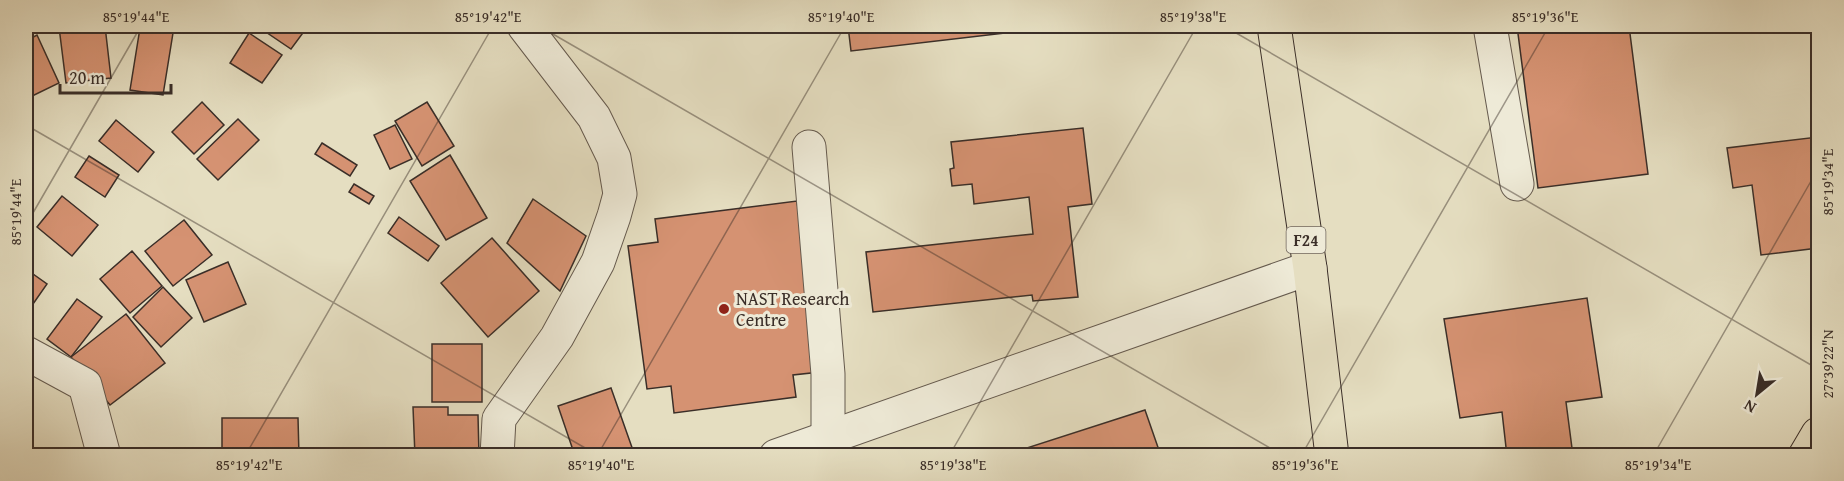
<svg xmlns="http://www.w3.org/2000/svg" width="1844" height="481" viewBox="0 0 1844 481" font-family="'Gentium Book Plus',serif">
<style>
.building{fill:#d59272;stroke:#3a2e28;stroke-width:1.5}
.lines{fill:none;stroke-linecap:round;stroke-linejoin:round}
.minor-casing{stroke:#655a4e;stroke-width:35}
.major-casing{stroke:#3a2e28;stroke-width:35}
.minor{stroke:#eeead7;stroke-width:33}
.major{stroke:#e5dec1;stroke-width:33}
.ticks{fill:none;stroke:#3a2e28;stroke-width:1.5;stroke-opacity:0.45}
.poi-dot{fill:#8f2418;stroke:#eeead7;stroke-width:2}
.labels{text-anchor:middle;stroke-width:6;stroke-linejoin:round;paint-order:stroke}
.shield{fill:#eeead7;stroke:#70665c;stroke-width:1.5}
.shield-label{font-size:16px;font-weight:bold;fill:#3a2e28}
.poi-label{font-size:18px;fill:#3a2e28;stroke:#eeead7;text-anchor:start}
.neatline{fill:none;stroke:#3a2e28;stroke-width:2}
.ticks-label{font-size:15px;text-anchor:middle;fill:#3a2e28}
</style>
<rect width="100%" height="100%" fill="#e5dec1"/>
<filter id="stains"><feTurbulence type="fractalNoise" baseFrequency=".00333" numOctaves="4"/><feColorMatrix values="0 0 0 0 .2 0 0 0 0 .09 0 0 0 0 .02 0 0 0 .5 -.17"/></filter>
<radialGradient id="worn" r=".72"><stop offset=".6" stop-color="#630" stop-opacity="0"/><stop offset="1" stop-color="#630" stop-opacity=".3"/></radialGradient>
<g class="building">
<path d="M70 26H105L111 78 66 83 59 27Z"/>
<path d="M257 26H308L291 49Z"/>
<path d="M848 26H1040V29L851 51Z"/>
<path d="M1517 26H1629L1648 174 1538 188Z"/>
<path d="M140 28 173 33 163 95 130 90Z"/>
<path d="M249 33 282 55 262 83 230 63Z"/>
<path d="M37 35 59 83 26 99V41Z"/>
<path d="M202 102 224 125 194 154 172 132Z"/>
<path d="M427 102 454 146 422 166 395 121Z"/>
<path d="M238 119 259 140 218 180 197 159Z"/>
<path d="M116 120 154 152 138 172 99 141Z"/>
<path d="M395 125 412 159 390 169 374 135Z"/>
<path d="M1083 128 1092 204 1068 207 1078 297 1033 301 1032 295 873 312 866 252 1033 234 1029 197 974 204 972 184 952 186 950 169 954 168 951 142Z"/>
<path d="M1818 137V248L1761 255 1752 185 1733 188 1727 148Z"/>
<path d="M322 143 357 165 350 176 315 154Z"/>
<path d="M450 155 487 218 446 240 410 181Z"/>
<path d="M89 156 119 175 105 197 75 177Z"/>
<path d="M354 184 374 196 369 204 349 192Z"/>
<path d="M62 196 98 225 72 256 37 227Z"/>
<path d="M533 199 586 236 560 291 507 243Z"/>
<path d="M797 201 820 372 793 375 796 397 674 413 671 386 647 389 628 246 658 242 655 219Z"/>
<path d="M399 217 439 246 428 261 388 233Z"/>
<path d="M184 220 212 255 173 286 145 251Z"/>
<path d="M492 238 539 291 488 337 441 283Z"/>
<path d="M132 251 162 286 130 313 100 279Z"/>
<path d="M228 262 246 304 204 322 186 280Z"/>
<path d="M26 269 47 284 26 314Z"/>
<path d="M163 287 192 318 161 347 133 317Z"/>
<path d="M1587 298 1602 397 1566 402 1573 456H1507L1502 412 1460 418 1444 319Z"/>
<path d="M77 299 102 317 71 357 47 339Z"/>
<path d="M126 314 165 363 110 405 71 357Z"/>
<rect x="432" y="344" width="50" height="58"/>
<path d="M611 388 635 456H575L558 406Z"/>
<path d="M413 407H448V415H478L479 456H415Z"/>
<path d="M1145 410 1161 456H1002Z"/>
<path d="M222 418H298L299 456H222Z"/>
</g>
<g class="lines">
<g class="minor-casing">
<g id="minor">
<path d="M1490 26 1517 184"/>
<path d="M809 147 828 374V437"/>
<path d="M26 353 85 385 104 456"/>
<path d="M497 456 499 419 557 337 598 262 614 216 620 194 614 158 594 117 524 26"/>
<path d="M776 456 1310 268"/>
</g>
</g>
<g class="major-casing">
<g id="major">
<path d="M1274 26 1310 268 1332 456"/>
<path d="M1805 456 1818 434"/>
</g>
</g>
<use href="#minor" class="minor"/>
<use href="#major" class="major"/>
</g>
<path class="ticks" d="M539 26 1284 456M1224 26 1818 369M26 125 599 456M26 225 141 26M245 456 493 26M597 456 845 26M949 456 1197 26M1301 456 1549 26M1653 456 1818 169"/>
<circle class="poi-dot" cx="724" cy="309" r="6"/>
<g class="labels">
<rect class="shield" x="1286.5" y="227" width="39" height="26" rx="4.5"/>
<g class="shield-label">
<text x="1306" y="246">F24</text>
</g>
<g class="poi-label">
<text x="736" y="305">NAST Research<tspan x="736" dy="21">Centre</tspan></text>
</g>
</g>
<rect width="1844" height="481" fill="none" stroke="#e5dec1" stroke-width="66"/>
<g transform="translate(1757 394) rotate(210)" stroke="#eeead7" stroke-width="4.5" paint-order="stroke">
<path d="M0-4.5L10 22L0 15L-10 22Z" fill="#3a2e28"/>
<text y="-9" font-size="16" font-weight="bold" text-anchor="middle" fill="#3a2e28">N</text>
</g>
<path d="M60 84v9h111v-9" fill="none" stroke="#3a2e28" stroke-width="3"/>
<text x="69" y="84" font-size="18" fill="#3a2e28" stroke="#eeead7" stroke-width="4.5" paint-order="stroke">20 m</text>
<rect x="33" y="33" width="1778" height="415" class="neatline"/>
<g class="ticks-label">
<text x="136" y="22">85°19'44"E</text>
<text x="488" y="22">85°19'42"E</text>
<text x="841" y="22">85°19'40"E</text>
<text x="1193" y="22">85°19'38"E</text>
<text x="1545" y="22">85°19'36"E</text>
<text transform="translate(1828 182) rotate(-90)" y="5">85°19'34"E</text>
<text transform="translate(16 212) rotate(-90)" y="5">85°19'44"E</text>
<text transform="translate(1828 364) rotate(-90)" y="5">27°39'22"N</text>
<text x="249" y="470">85°19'42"E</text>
<text x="601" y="470">85°19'40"E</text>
<text x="953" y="470">85°19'38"E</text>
<text x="1305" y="470">85°19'36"E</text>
<text x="1658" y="470">85°19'34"E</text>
</g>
<rect width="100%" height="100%" filter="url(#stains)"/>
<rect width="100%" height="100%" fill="url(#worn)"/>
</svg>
